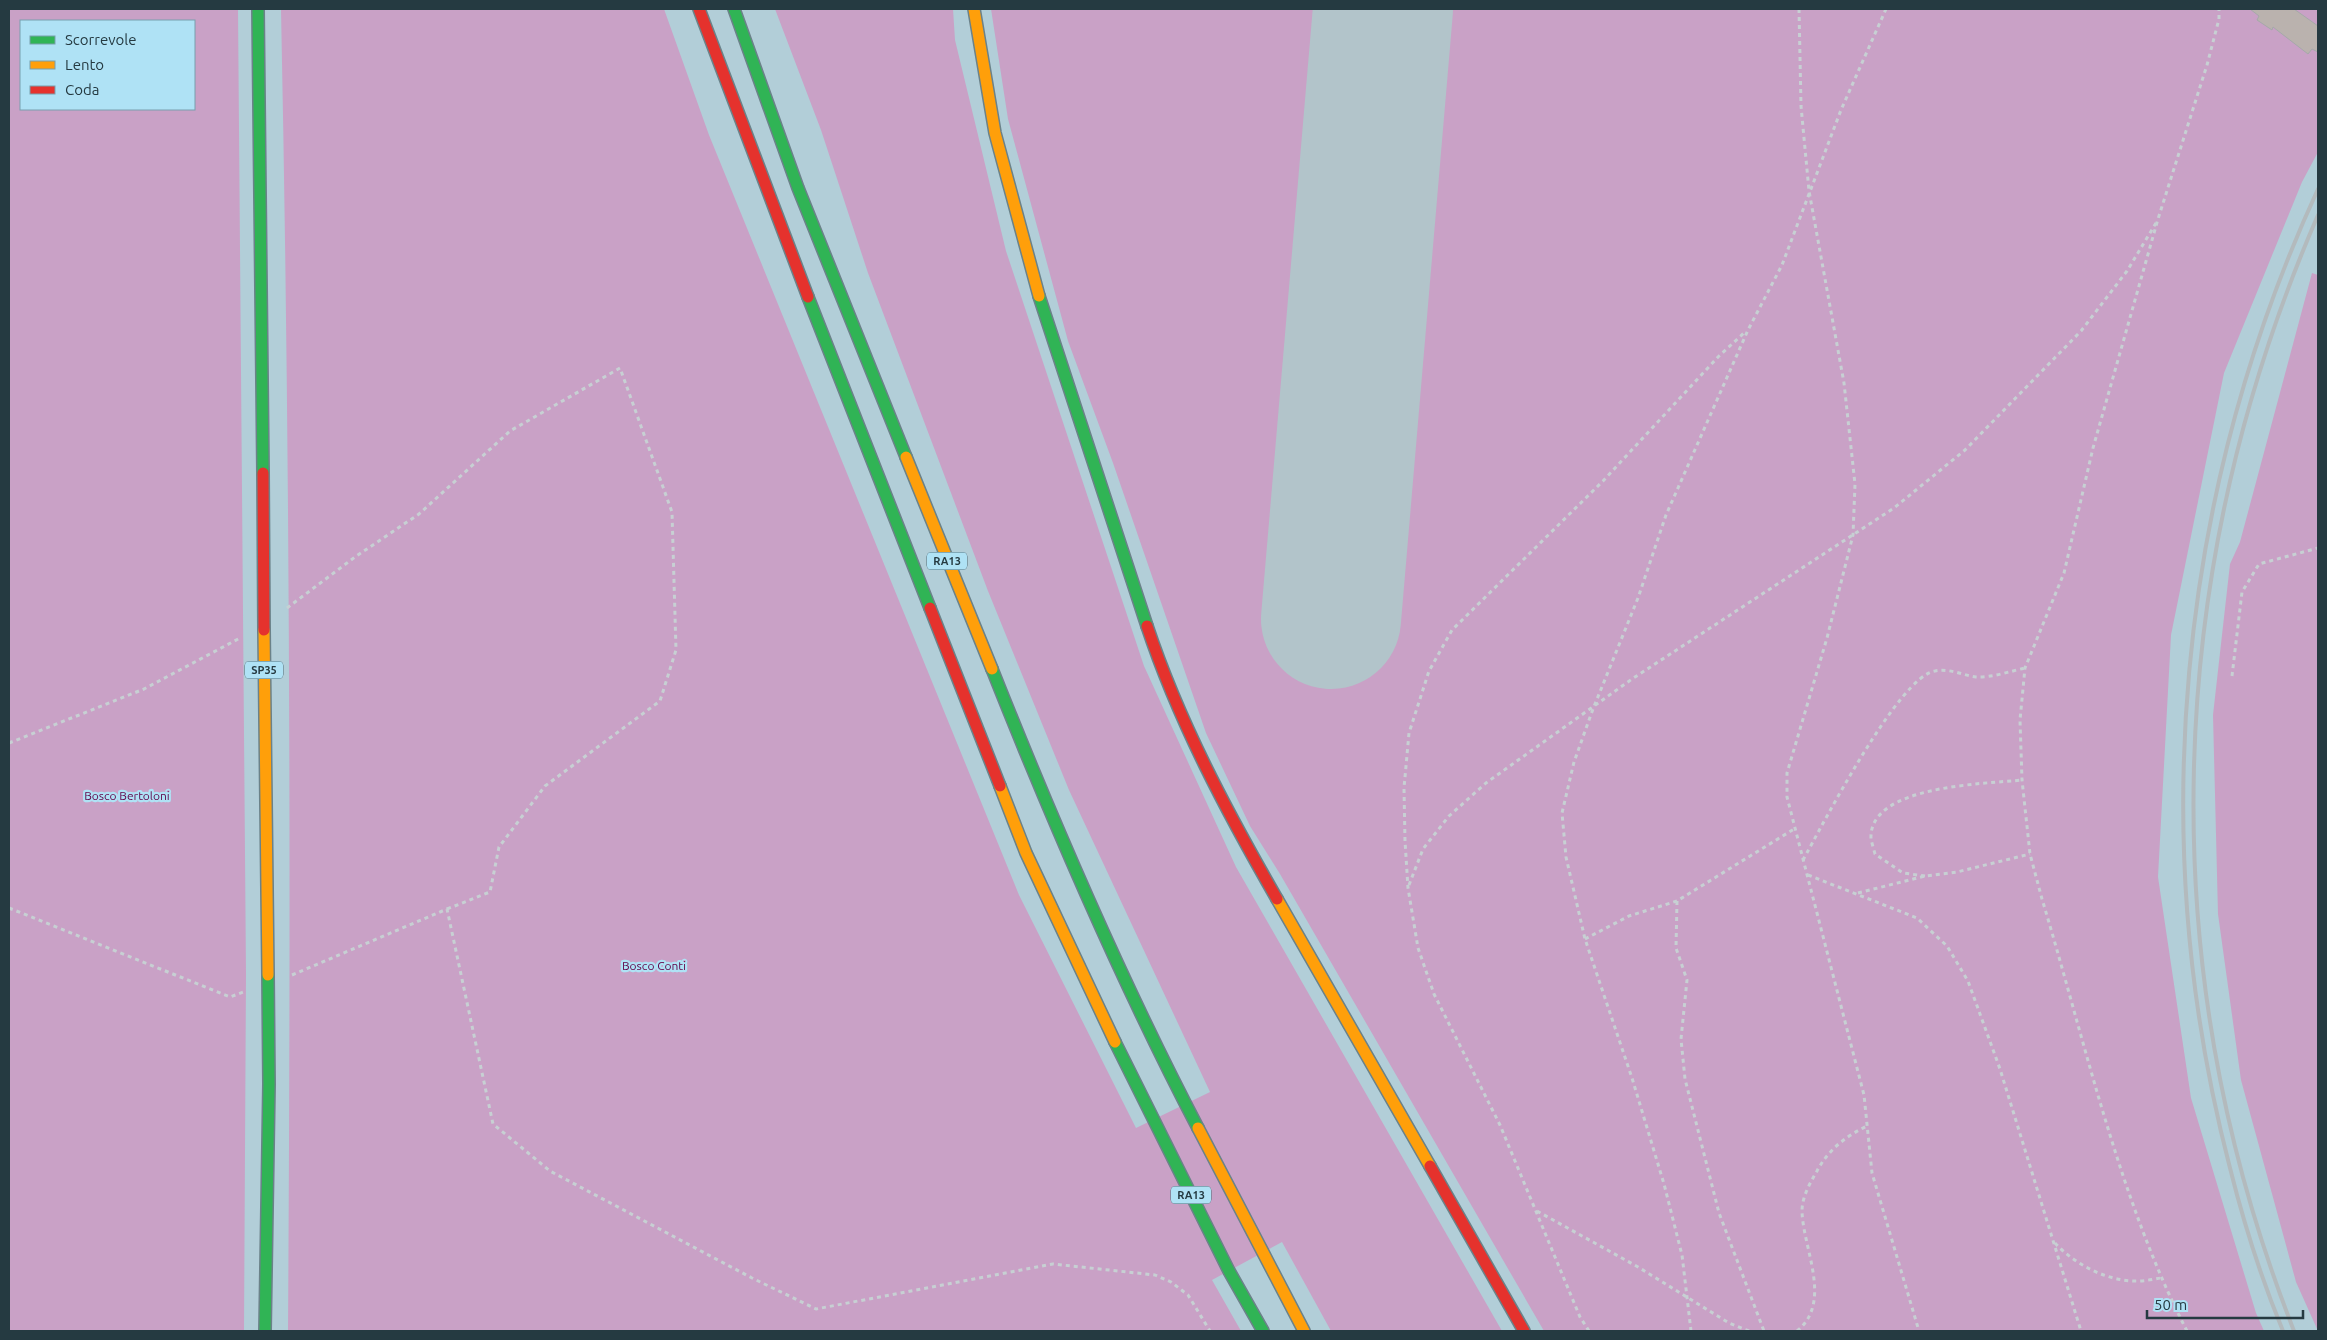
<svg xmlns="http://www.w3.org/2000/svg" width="2327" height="1340" viewBox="0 0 2327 1340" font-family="Ubuntu,sans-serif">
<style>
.green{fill:#c9a1c6;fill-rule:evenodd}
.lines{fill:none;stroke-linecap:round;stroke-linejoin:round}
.runway{stroke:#b2c4ca;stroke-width:140}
.building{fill:#bab2ae;stroke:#a5a9aa}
.fast-casing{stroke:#6b8289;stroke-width:14}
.slow-casing{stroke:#6b8289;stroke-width:14}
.jam-casing{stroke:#6b8289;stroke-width:14}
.path{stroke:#c7d0d3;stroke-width:3;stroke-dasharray:4 4;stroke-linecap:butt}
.fast{stroke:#30b455;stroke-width:11}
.slow{stroke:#ff9f0a;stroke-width:11}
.jam{stroke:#e5322d;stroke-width:11}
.rail{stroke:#b3babd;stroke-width:4}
.labels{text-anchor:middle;stroke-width:4.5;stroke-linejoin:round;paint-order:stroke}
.shield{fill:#afe2f5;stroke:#4e6c77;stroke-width:1}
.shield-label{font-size:11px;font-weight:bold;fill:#253a41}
.park-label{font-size:12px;fill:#610348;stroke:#afe2f5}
</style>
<rect width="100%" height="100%" fill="#b2ced8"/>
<g class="green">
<path d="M9 9H238L246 974 244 1331H9ZM21 21H194V109H21Z"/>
<path d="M281 9H664L709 135 1019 895 1136 1128 1210 1092 1069 790 988 591 868 273 821 130 775 9H953L955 40 1006 251 1144 666 1236 867 1502 1331H1331L1282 1242 1212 1280 1241 1331H288C291 890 290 449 281 9Z"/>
<path d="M991 9H2318V152L2302 182 2224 373 2171 635 2158 877 2191 1098 2256 1313 2264 1331H1544L1280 874 1250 826 1206 733 1113 463 1068 341 1008 119Z"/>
<path d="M2312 273 2318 275V1331L2296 1282 2241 1080 2218 914 2213 715 2230 564 2240 542Z"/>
</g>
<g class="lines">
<path class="runway" d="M1331 619 1383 9"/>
</g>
<path class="building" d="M2250 9H2294L2318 26V52L2312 49 2308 54 2273 27 2272 30 2257 20 2259 16Z"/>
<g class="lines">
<g class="fast-casing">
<g id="fast">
<path d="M258 9 263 473"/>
<path d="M734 9 798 188 906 457"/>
<path d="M1039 296 1147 626"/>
<path d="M808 297 930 608"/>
<path d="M992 669C1054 825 1120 979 1198 1128"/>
<path d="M1115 1042 1229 1271 1263 1331"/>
<path d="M265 1331 269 1084 268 975"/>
</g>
</g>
<g class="slow-casing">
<g id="slow">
<path d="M974 9 995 133 1039 296"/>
<path d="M906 457 992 669"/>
<path d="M264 630 268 975"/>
<path d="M1000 786 1026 853 1115 1042"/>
<path d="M1277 899 1430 1166"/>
<path d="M1198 1128 1304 1331"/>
</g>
</g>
<g class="jam-casing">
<g id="jam">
<path d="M699 9 808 297"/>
<path d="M263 473 264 630"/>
<path d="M930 608 1000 786"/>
<path d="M1147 626C1179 722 1227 812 1277 899"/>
<path d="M1430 1166 1524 1331"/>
</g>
</g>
<g class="path">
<path d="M1799 9 1801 106 1809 191 1844 383 1855 484 1853 535 1827 638 1787 773V797L1864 1095 1872 1173 1919 1331"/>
<path d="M287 608 355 557 419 514 510 431 620 368 672 512 676 650 660 701 545 786 499 847 490 892 447 909"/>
<path d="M2232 676 2242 592 2259 564 2318 548"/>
<path d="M9 743 144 689 240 638"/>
<path d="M1803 860C1822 826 1899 676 1935 671 1949 668 1962 675 1976 677 1991 678 2011 671 2025 668"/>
<path d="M1808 875 1917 918 1947 946 1968 981 2000 1069 2081 1331"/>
<path d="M1925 876 1903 873 1875 854C1874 850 1872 844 1871 839 1868 785 1985 784 2022 780"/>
<path d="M1409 885 1423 849 1449 816 1486 783 1632 679 1894 508 1965 450 2081 331 2127 271 2156 223"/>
<path d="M1858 893 1925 876 1957 872 2030 854"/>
<path d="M1677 901 1676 948 1687 980 1681 1039 1685 1079 1719 1213 1764 1331"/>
<path d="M9 908 230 997 246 991"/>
<path d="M1585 939 1629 916 1677 901 1794 829"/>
<path d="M292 975 447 909 493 1124 550 1171 752 1278 816 1309 1053 1264 1155 1275 1171 1282 1188 1295 1210 1331"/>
<path d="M1537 1211 1638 1267 1729 1323 1749 1331"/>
<path d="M2055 1243C2074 1264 2108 1282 2138 1281 2146 1281 2154 1279 2161 1278"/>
<path d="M1589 1331 1580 1317 1500 1125 1434 994 1418 948 1408 888 1405 841 1404 788 1409 733 1429 671 1452 630 1603 481 1718 357 1745 332"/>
<path d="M1691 1331 1682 1255 1664 1184 1632 1078 1585 939 1566 857 1562 813 1574 762 1593 709 1638 598 1666 515 1748 330 1782 265 1841 110 1886 9"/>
<path d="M1797 1331C1833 1302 1803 1249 1802 1211 1802 1197 1810 1183 1817 1171 1828 1150 1846 1136 1867 1126"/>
<path d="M2187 1331C2119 1200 2085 1041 2042 899L2030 854 2022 780 2020 720 2025 668 2064 573 2093 448 2158 219 2207 65 2219 19V9"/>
</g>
<use href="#fast" class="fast"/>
<use href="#slow" class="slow"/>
<use href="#jam" class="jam"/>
<g class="rail">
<path d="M2283 1331C2261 1278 2244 1224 2230 1168 2145 842 2177 495 2318 189"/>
<path d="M2294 1331C2151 967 2162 574 2318 215"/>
</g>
</g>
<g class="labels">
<g class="shield">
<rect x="927" y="552.5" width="40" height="17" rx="4"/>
<rect x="245" y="661.5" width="38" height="17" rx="4"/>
<rect x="1171" y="1186.5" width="40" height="17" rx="4"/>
</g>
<g class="shield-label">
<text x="947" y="565">RA13</text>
<text x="264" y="674">SP35</text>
<text x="1191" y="1199">RA13</text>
</g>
<g class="park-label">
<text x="127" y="800">Bosco Bertoloni</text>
<text x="654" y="970">Bosco Conti</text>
</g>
</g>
<rect width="2327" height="1340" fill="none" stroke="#253a41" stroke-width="20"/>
<rect x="20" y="20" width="175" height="90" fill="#afe2f5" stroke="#789fad"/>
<rect x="30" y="36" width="25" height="8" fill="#30b455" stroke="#789fad"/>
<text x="65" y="45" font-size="15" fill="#253a41">Scorrevole</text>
<rect x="30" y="61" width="25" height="8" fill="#ff9f0a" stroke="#789fad"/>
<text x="65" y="70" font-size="15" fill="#253a41">Lento</text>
<rect x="30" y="86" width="25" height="8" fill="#e5322d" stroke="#789fad"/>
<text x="65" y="95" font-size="15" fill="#253a41">Coda</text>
<path d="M2147 1310v8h156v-8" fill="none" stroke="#253a41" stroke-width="2.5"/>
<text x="2154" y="1310" font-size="15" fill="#253a41" stroke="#afe2f5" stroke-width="4" paint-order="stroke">50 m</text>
</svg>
